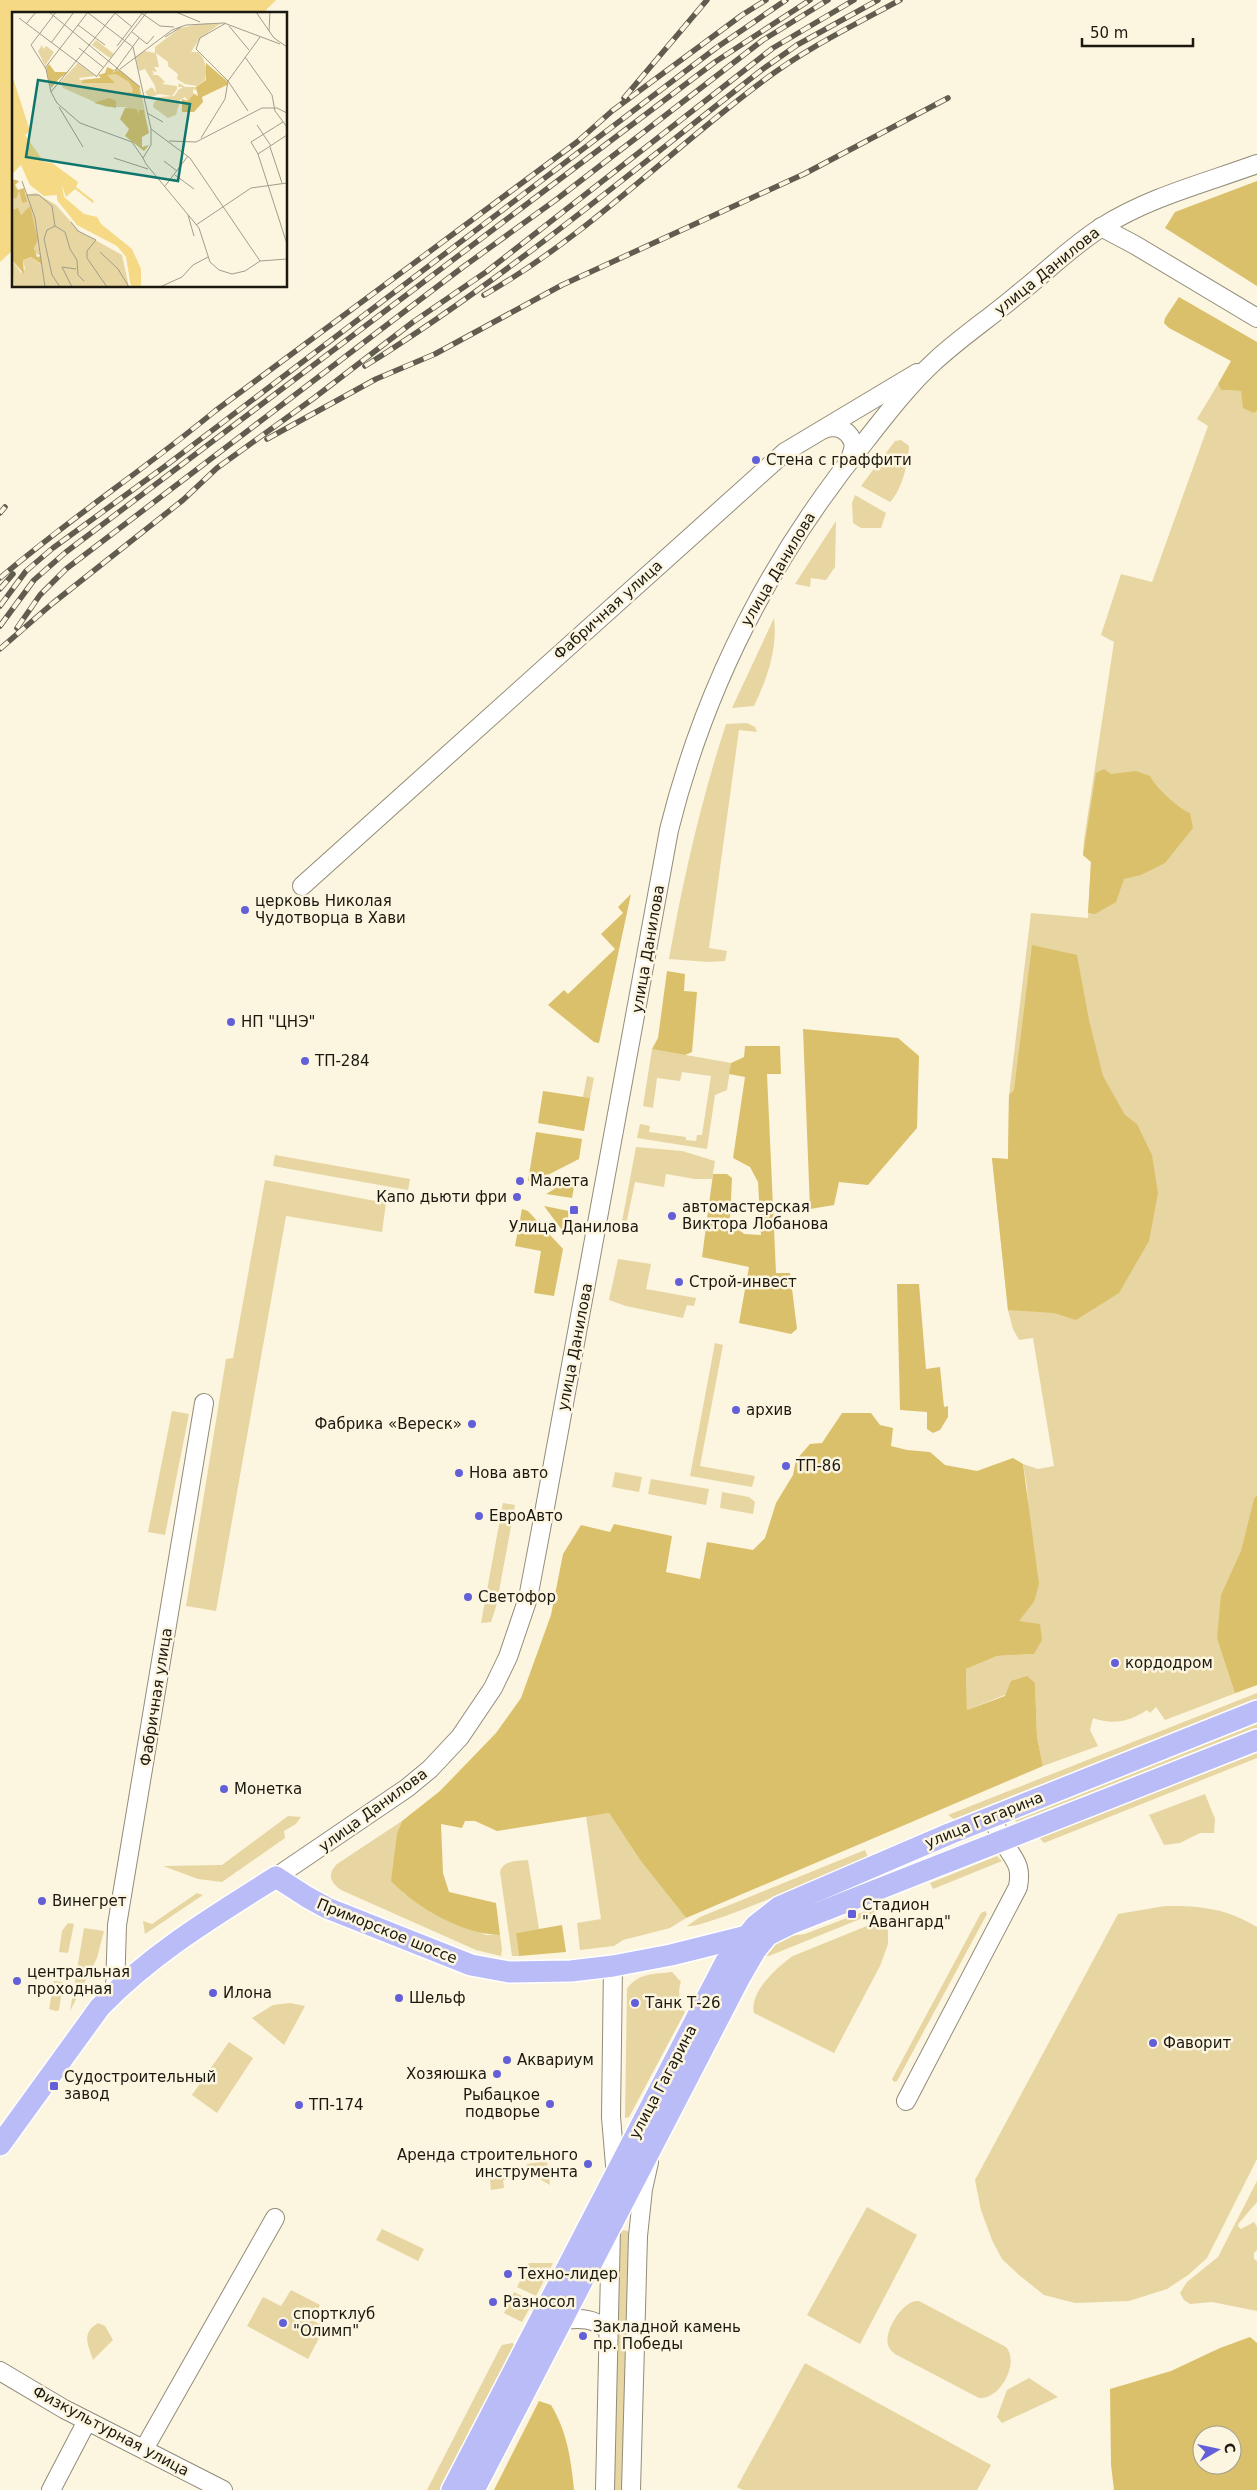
<svg xmlns="http://www.w3.org/2000/svg" width="1257" height="2490" viewBox="0 0 1257 2490" font-family="'DejaVu Sans',sans-serif">
<style>
.green{fill:#e7d6a2}
.forest{fill:#dbc06b;fill-rule:evenodd}
.water{fill:#f5d984}
.lines{fill:none;stroke-linecap:round;stroke-linejoin:round}
.minor-casing{stroke:#928c78;stroke-width:20}
.major-casing{stroke:#fff;stroke-width:24}
.minor{stroke:#fff;stroke-width:18}
.major{stroke:#b9bcf6;stroke-width:21}
.rail-casing{stroke:#605c4f;stroke-width:5.5}
.rail{stroke:#fcf5df;stroke-width:4;stroke-dasharray:11;stroke-linecap:butt}
.poi-dot{fill:#625fd8;stroke:#fcf5df;stroke-width:2}
.labels{text-anchor:middle;stroke-width:5;stroke-linejoin:round;paint-order:stroke}
.street-label{font-size:15px;fill:#1b1810;stroke:#fcf5df}
.poi-label{font-size:15px;fill:#1b1810;stroke:#fcf5df;text-anchor:start}
.inset-road{fill:none;stroke:#a29d8c;stroke-width:1}
.view{fill:#0f766e;fill-opacity:0.15;stroke:#0f766e;stroke-width:2.5}
.inset-edge{fill:none;stroke:#1b1810;stroke-width:2.5}
</style>
<rect width="100%" height="100%" fill="#fcf5df"/>
<g class="green">
<path d="M1218 384 1221 390 1241 391 1254 413 1257 411V1685L1165 1720 1156 1707 1150 1713 1147 1710C1129 1722 1113 1725 1093 1718L1090 1730 1098 1746 1043 1766 1037 1737 1035 1683 967 1710 966 1669 997 1656 1034 1654 1018 1621 1034 1602 1027 1487 1023 1464 1038 1469 1054 1466 1033 1338 1019 1340 1013 1329 1008 1310 992 1158 1008 1159 1009 1095 1031 913 1088 918 1091 862 1083 855 1084 840 1114 642 1101 635 1121 574 1152 582 1208 426 1197 419Z"/>
<path d="M901 440 909 446C908 463 902 490 890 502L861 486 895 441Z"/>
<path d="M855 495 886 513 881 528H861L853 523 852 503Z"/>
<path d="M836 521 835 567 826 580 811 578 810 587 795 584Z"/>
<path d="M774 618C778 648 767 679 754 706L732 708Z"/>
<path d="M747 723 755 727 757 732 739 730 709 948 727 951 725 961 709 962 669 959C683 879 701 801 726 724Z"/>
<path d="M652 1049 731 1063 727 1090 715 1095 707 1149 637 1138 640 1124 650 1126 649 1132 686 1137V1140L696 1141 697 1135H702L711 1076 682 1072 680 1081 657 1078 653 1108 643 1106Z"/>
<path d="M587 1076 594 1078 590 1098 583 1097Z"/>
<path d="M636 1147 682 1151 715 1161 712 1179H695L666 1174 664 1187 635 1182 624 1234 620 1232Z"/>
<path d="M275 1155 410 1179 408 1190 273 1166Z"/>
<path d="M265 1180 386 1203 382 1232 286 1216 216 1611 186 1606 226 1359 233 1358Z"/>
<path d="M618 1259 651 1264 646 1289 696 1298 694 1306 687 1305 683 1318 626 1306 609 1300Z"/>
<path d="M715 1343 723 1345 700 1466 755 1476 752 1487 690 1476Z"/>
<path d="M172 1411 189 1414 165 1535 148 1532Z"/>
<path d="M615 1472 642 1477 639 1492 612 1487Z"/>
<path d="M651 1479 709 1489 706 1505 648 1494Z"/>
<path d="M722 1492 749 1497 755 1502 753 1514 720 1508Z"/>
<path d="M503 1503 515 1505 496 1607 491 1622 481 1623Z"/>
<path d="M1257 1693V1701L955 1820 948 1815Z"/>
<path d="M1257 1720V1732L1019 1829 1014 1817Z"/>
<path d="M1257 1748V1758L1044 1843 1037 1835Z"/>
<path d="M1205 1794 1215 1819 1214 1833H1200L1180 1843 1164 1845 1149 1815Z"/>
<path d="M609 1813 640 1860 686 1918 670 1928 623 1940 614 1946 580 1950 577 1923 601 1919 586 1816Z"/>
<path d="M288 1816 301 1817 296 1824 284 1831 285 1838 222 1882 198 1879 163 1866 222 1865Z"/>
<path d="M402 1821C393 1846 399 1868 403 1893L486 1935H500L502 1949 501 1956 476 1950 341 1890C330 1882 327 1874 337 1864Z"/>
<path d="M865 1850 868 1857C844 1867 701 1931 687 1926L700 1917Z"/>
<path d="M997 1856 1002 1861 933 1889 930 1883Z"/>
<path d="M528 1860 539 1929 516 1933 519 1956H512L500 1872C503 1860 518 1861 528 1860Z"/>
<path d="M197 1893 203 1895 145 1934 143 1921 152 1924Z"/>
<path d="M1165 1906C1202 1906 1225 1908 1257 1927V2159L1207 2258 1188 2275 1167 2289 1129 2301 1075 2303 1044 2295 1019 2275 1002 2259 992 2240 981 2210 975 2180 1118 1914Z"/>
<path d="M873 1908 875 1913 769 1956H763L769 1943 789 1936 805 1934Z"/>
<path d="M985 1911 987 1914 897 2081 894 2082 892 2079 981 1913Z"/>
<path d="M879 1921 883 1923 888 1931V1944L880 1966 834 2053 754 2013C749 1992 777 1967 793 1956Z"/>
<path d="M68 1923 74 1924 68 1953 59 1952 62 1931Z"/>
<path d="M84 1928 104 1931 97 1958 70 2011Z"/>
<path d="M672 1972 681 1982C677 1990 680 2006 685 2012L629 2117 625 2118 627 1989C637 1973 656 1974 672 1972Z"/>
<path d="M54 1981 63 1982 59 2010 56 2011 49 2009Z"/>
<path d="M290 2003 305 2006 284 2045 252 2018 273 2005Z"/>
<path d="M229 2042 253 2058 217 2113 192 2095Z"/>
<path d="M547 2161 550 2185 524 2170 527 2164Z"/>
<path d="M506 2166 508 2179 503 2180 504 2188 491 2190 490 2180 494 2179 492 2168Z"/>
<path d="M1257 2181V2202L1239 2223 1238 2226 1241 2229 1254 2222 1257 2227V2250L1254 2253V2259L1257 2261V2311L1212 2302 1190 2304 1184 2300 1180 2293 1187 2282 1218 2257Z"/>
<path d="M867 2207 917 2235 860 2344 807 2315Z"/>
<path d="M382 2229 424 2249 418 2261 376 2240Z"/>
<path d="M622 2230 628 2231 630 2236 624 2490H614L620 2235Z"/>
<path d="M529 2263H553L536 2296 517 2287Z"/>
<path d="M291 2290 320 2305 312 2320 325 2327 308 2359 247 2326 263 2297 281 2306Z"/>
<path d="M514 2292 533 2302 522 2322 504 2313Z"/>
<path d="M919 2301 1006 2347C1020 2363 1000 2400 979 2398L895 2354C892 2351 889 2349 888 2345 884 2331 903 2299 919 2301Z"/>
<path d="M98 2323 105 2326 113 2340 93 2360C88 2344 81 2333 98 2323Z"/>
<path d="M512 2343 516 2345 440 2490H427L499 2350 502 2345Z"/>
<path d="M805 2363 991 2465 977 2490H743L737 2487Z"/>
<path d="M1029 2378 1058 2397 1002 2423 997 2417 1007 2390Z"/>
</g>
<g class="forest">
<path d="M1257 181V286L1165 228 1175 212Z"/>
<path d="M1179 297 1257 342V411L1254 413 1243 408 1241 391 1221 390 1218 384 1231 361 1169 328 1164 323 1165 318Z"/>
<path d="M1104 769 1111 774 1136 771 1150 776C1154 786 1180 810 1190 813L1193 828 1165 863 1141 875 1124 879 1116 902 1095 914 1088 913 1091 862 1083 855 1096 773Z"/>
<path d="M631 894 599 1043 594 1042 548 1005 564 990 568 994 615 949 601 934 623 913 618 907Z"/>
<path d="M1032 945 1077 955 1089 1020 1103 1076 1125 1115 1137 1124 1152 1155 1158 1193 1149 1241 1119 1293 1076 1320 1054 1313 1008 1310 992 1158 1008 1159 1009 1095 1014 1090Z"/>
<path d="M667 971 685 974 684 991 697 992 692 1052 685 1055 652 1049 658 1038Z"/>
<path d="M803 1029 898 1038 919 1056 917 1128 868 1185 839 1182 834 1205 810 1209Z"/>
<path d="M745 1046H780L781 1074H767L776 1273H790L797 1329 791 1334 739 1323 749 1267 702 1257 713 1174H727L732 1178 730 1221 744 1234 761 1235 758 1182 750 1167 733 1158 745 1077 729 1074 731 1063 744 1057Z"/>
<path d="M543 1091 590 1098 584 1131 538 1123Z"/>
<path d="M536 1132 582 1139 579 1159 534 1182 528 1181Z"/>
<path d="M576 1176 572 1198 546 1194Z"/>
<path d="M544 1206 569 1211 565 1234Z"/>
<path d="M522 1209 528 1211 563 1249 554 1296 534 1293 541 1251 515 1246Z"/>
<path d="M897 1284H919L926 1369 940 1367 944 1407 948 1406V1417L940 1430 933 1433 927 1429V1412L900 1410Z"/>
<path d="M842 1413H871L880 1425 893 1428 891 1446 907 1450 930 1452 945 1465 977 1471 1013 1458 1023 1464 1039 1584 1034 1602 1019 1621 1040 1624 1042 1640 1034 1654 997 1656 966 1669 967 1710 1005 1696 1011 1681 1027 1676 1035 1683 1037 1737 1043 1766 686 1918 640 1860 609 1813 497 1831 475 1821H465L462 1828 441 1824 443 1873 449 1892 496 1903 500 1935C462 1934 417 1908 391 1881L397 1834 402 1821 440 1791 496 1733 521 1698 551 1615 563 1554 581 1525 610 1532 614 1524 672 1536 666 1572 700 1579 707 1542 753 1550 765 1538 776 1503 793 1475 796 1460 810 1444 822 1443Z"/>
<path d="M1257 1495V1685L1235 1693 1217 1638 1221 1595 1241 1551 1254 1499Z"/>
<path d="M562 1925 566 1952 519 1956 516 1933Z"/>
<path d="M1250 2337 1257 2343V2490H1114L1111 2465 1110 2389 1171 2371 1220 2348ZM1202 2435H1232V2465H1202Z"/>
<path d="M539 2401 551 2405C567 2431 571 2460 574 2490H494Z"/>
</g>
<path class="water" d="M0 0H276L262 14H14V249L0 262Z"/>
<g class="lines">
<g class="minor-casing">
<g id="minor">
<path d="M1101 227 1135 245 1257 318"/>
<path d="M824 429C838 424 851 431 854 446L850 460"/>
<path d="M302 886 785 452 917 373"/>
<path d="M276 1877 407 1788 430 1769 460 1737 493 1688 508 1657 528 1598 539 1540 669 830C705 685 773 554 867 439 888 412 910 384 935 361 961 337 991 317 1018 294 1045 273 1073 245 1102 227 1149 197 1205 183 1257 164"/>
<path d="M613 1966 611 2117 616 2177"/>
<path d="M115 1991 117 1925 204 1403"/>
<path d="M906 2101 1018 1887C1022 1865 1015 1861 1004 1843 999 1835 996 1825 992 1817"/>
<path d="M563 2320C582 2318 593 2318 608 2330"/>
<path d="M0 2371 64 2409 223 2490"/>
<path d="M144 2449 275 2218"/>
<path d="M51 2490 87 2421"/>
<path d="M605 2490 611 2228"/>
<path d="M631 2490 638 2236 643 2189 649 2162"/>
</g>
</g>
<g class="major-casing">
<g id="major">
<path d="M0 2145 100 2007C151 1954 214 1916 276 1877L307 1897 327 1908 471 1965 509 1972 571 1971 613 1966 671 1955 751 1935"/>
<path d="M452 2490 725 1963 756 1925 779 1907 949 1834 1257 1711"/>
<path d="M474 2490 740 1977 755 1951 768 1935 790 1924 1257 1740"/>
</g>
</g>
<use href="#minor" class="minor"/>
<use href="#major" class="major"/>
<g class="rail-casing">
<g id="rail">
<path d="M624 98 707 0"/>
<path d="M484 295C586 237 669 151 763 81 805 49 854 25 900 0"/>
<path d="M365 366C506 278 632 171 763 69L797 45 878 0"/>
<path d="M267 439 376 379 435 354 562 285 804 174 948 98"/>
<path d="M0 513 5 507"/>
<path d="M0 578C69 519 145 469 215 411L577 142 612 111 742 15 766 0"/>
<path d="M0 589 13 574"/>
<path d="M0 606 26 571 53 548 164 467 716 48 786 0"/>
<path d="M0 626 34 580 66 552 715 62 810 0"/>
<path d="M17 628 40 595 66 569 463 267 557 199 763 40 828 0"/>
<path d="M0 649 53 603 183 500 217 468 314 398 413 322 486 272 773 48 854 0"/>
</g>
</g>
<use href="#rail" class="rail"/>
</g>
<g class="poi-dot">
<circle cx="756" cy="460" r="5"/>
<circle cx="245" cy="910" r="5"/>
<circle cx="231" cy="1022" r="5"/>
<circle cx="305" cy="1061" r="5"/>
<circle cx="520" cy="1181" r="5"/>
<circle cx="517" cy="1197" r="5"/>
<rect x="569" y="1205" width="10" height="10" rx="2.5"/>
<circle cx="672" cy="1216" r="5"/>
<circle cx="679" cy="1282" r="5"/>
<circle cx="736" cy="1410" r="5"/>
<circle cx="472" cy="1424" r="5"/>
<circle cx="786" cy="1466" r="5"/>
<circle cx="459" cy="1473" r="5"/>
<circle cx="479" cy="1516" r="5"/>
<circle cx="468" cy="1597" r="5"/>
<circle cx="1115" cy="1663" r="5"/>
<circle cx="224" cy="1789" r="5"/>
<circle cx="42" cy="1901" r="5"/>
<rect x="847" y="1909" width="10" height="10" rx="2.5"/>
<circle cx="17" cy="1981" r="5"/>
<circle cx="213" cy="1993" r="5"/>
<circle cx="399" cy="1998" r="5"/>
<circle cx="635" cy="2003" r="5"/>
<circle cx="1153" cy="2043" r="5"/>
<circle cx="507" cy="2060" r="5"/>
<circle cx="497" cy="2074" r="5"/>
<rect x="49" y="2081" width="10" height="10" rx="2.5"/>
<circle cx="550" cy="2104" r="5"/>
<circle cx="299" cy="2105" r="5"/>
<circle cx="588" cy="2164" r="5"/>
<circle cx="508" cy="2274" r="5"/>
<circle cx="493" cy="2302" r="5"/>
<circle cx="283" cy="2323" r="5"/>
<circle cx="583" cy="2336" r="5"/>
</g>
<g class="labels">
<g class="street-label">
<text transform="translate(1047 271) rotate(-39)" y="5">улица Данилова</text>
<text transform="translate(778 569) rotate(-59)" y="5">улица Данилова</text>
<text transform="translate(608 610) rotate(-42)" y="5">Фабричная улица</text>
<text transform="translate(648 949) rotate(-80)" y="5">улица Данилова</text>
<text transform="translate(575 1347) rotate(-79)" y="5">улица Данилова</text>
<text transform="translate(156 1697) rotate(-81)" y="5">Фабричная улица</text>
<text transform="translate(373 1810) rotate(-36)" y="5">улица Данилова</text>
<text transform="translate(984 1820) rotate(-22)" y="5">улица Гагарина</text>
<text transform="translate(387 1931) rotate(22)" y="5">Приморское шоссе</text>
<text transform="translate(663 2082) rotate(-62)" y="5">улица Гагарина</text>
<text transform="translate(111 2431) rotate(28)" y="5">Физкультурная улица</text>
</g>
<g class="poi-label">
<text x="766" y="465">Стена с граффити</text>
<text x="255" y="906">церковь Николая<tspan x="255" dy="17">Чудотворца в Хави</tspan></text>
<text x="241" y="1027">НП "ЦНЭ"</text>
<text x="315" y="1066">ТП-284</text>
<text x="530" y="1186">Малета</text>
<text x="507" y="1202" text-anchor="end">Капо дьюти фри</text>
<text x="682" y="1212">автомастерская<tspan x="682" dy="17">Виктора Лобанова</tspan></text>
<text x="574" y="1232" text-anchor="middle">Улица Данилова</text>
<text x="689" y="1287">Строй-инвест</text>
<text x="746" y="1415">архив</text>
<text x="462" y="1429" text-anchor="end">Фабрика «Вереск»</text>
<text x="796" y="1471">ТП-86</text>
<text x="469" y="1478">Нова авто</text>
<text x="489" y="1521">ЕвроАвто</text>
<text x="478" y="1602">Светофор</text>
<text x="1125" y="1668">кордодром</text>
<text x="234" y="1794">Монетка</text>
<text x="52" y="1906">Винегрет</text>
<text x="862" y="1910">Стадион<tspan x="862" dy="17">"Авангард"</tspan></text>
<text x="27" y="1977">центральная<tspan x="27" dy="17">проходная</tspan></text>
<text x="223" y="1998">Илона</text>
<text x="409" y="2003">Шельф</text>
<text x="645" y="2008">Танк Т-26</text>
<text x="1163" y="2048">Фаворит</text>
<text x="517" y="2065">Аквариум</text>
<text x="487" y="2079" text-anchor="end">Хозяюшка</text>
<text x="64" y="2082">Судостроительный<tspan x="64" dy="17">завод</tspan></text>
<text x="540" y="2100" text-anchor="end">Рыбацкое<tspan x="540" dy="17">подворье</tspan></text>
<text x="309" y="2110">ТП-174</text>
<text x="578" y="2160" text-anchor="end">Аренда строительного<tspan x="578" dy="17">инструмента</tspan></text>
<text x="518" y="2279">Техно-лидер</text>
<text x="503" y="2307">Разносол</text>
<text x="293" y="2319">спортклуб<tspan x="293" dy="17">"Олимп"</tspan></text>
<text x="593" y="2332">Закладной камень<tspan x="593" dy="17">пр. Победы</tspan></text>
</g>
</g>
<g transform="translate(12 12)">
<rect width="275" height="275" fill="#fcf5df"/>
<path d="M194 11 208 12 188 26 179 40H186L191 46 195 58 193 68 185 74 173 72 165 67 166 62 156 54V50L144 41 147 55H142L145 60 140 59 142 62 139 63H146L153 70 150 72 165 74V77L160 84 147 82 137 86 133 80 140 75 144 81 143 74 133 57 127 59 124 45 132 39 143 41V35L168 16ZM84 28 102 42 98 46 80 33ZM30 33 31 37 34 34 42 40 33 54 26 39ZM66 51 83 64 67 66 68 68 89 66 105 56 128 75 134 104 132 98 128 102 113 95H94L51 76 48 70ZM167 71 173 75H184L186 79 181 77V81L186 84 183 83 176 89 173 85 168 88 164 103 156 106 141 95 142 90 147 85 162 84 166 79 169 82 165 79 171 75H166ZM7 179 10 192 13 183 24 181 44 193 67 219 110 243 117 275H2L0 248 9 261 13 257 11 248 19 245 28 252 29 244 23 241 22 231 26 228 12 200 9 203 1 198 0 184Z" fill="#e7d6a2"/>
<path d="M194 51 215 69V73L190 85 191 90 182 100H170V87L176 89 182 82 186 84 184 75 194 68ZM37 52 43 60H56L58 57 55 61 48 66 39 76 34 56ZM95 55 102 58 100 61 107 58 127 74 129 86 117 83 116 80 120 81 121 77 117 70 104 62 95 63 103 71H70L71 68 89 66 86 63 93 61ZM97 86 104 89V96L82 91ZM113 96 124 97 127 102V98H132L137 121 130 125V135L137 133 132 139 113 124 117 117 108 107ZM0 167 7 169 3 173 6 178 12 176 15 190 10 191 7 179 4 187 0 185ZM0 191 1 198 6 196 9 203 18 194 26 228 22 236 25 245 29 244V252L19 245 11 248 12 262 0 248Z" fill="#dbc06b"/>
<path d="M0 63 18 119 13 123 32 150 40 151 66 170 64 175 82 189 81 191 63 177 54 185 50 173 52 185 72 202 85 205 89 212 120 237 129 257V275H119L114 245 105 234 65 213 45 188V183L32 184 18 173 9 153 0 162Z" fill="#f5d984"/>
<path class="inset-road" d="M37 0 128 75M44 0 19 33 34 57 39 80 45 91 68 111 120 130 131 146M75 0 121 35 139 117 178 146 248 249 233 259 220 262 207 258 198 250 187 216 134 152 131 146 139 133V117M128 0 148 14 162 15M164 0 188 10M244 0 262 26 275 35M103 1 120 15M7 6 84 64M214 11 188 26 184 37 216 69 236 99M14 12 24 0M66 13 93 33M217 14 237 38M257 19 258 0M120 20 135 32 142 24M153 25 169 15M39 31 62 0M105 34 131 0M67 36 91 55M233 45 260 83 263 99 275 115M33 56 76 0M108 57 160 18 174 13 212 11 268 32M103 59 127 26M84 65 135 0M39 80 104 0M47 95 71 135M135 101 151 110M271 110 239 130 246 142 275 232M245 113 259 134M189 126 213 87 216 69 248 25M157 129 184 130 250 96H265L275 101M258 135 270 171M246 142 275 123M102 146 136 157M152 149 165 159M163 163 182 177M10 169 23 206 33 275M153 174 176 144M15 183H27L40 194 43 214 53 220 58 237 65 248 66 263 72 269M176 203 182 224M59 210 66 219 84 228 75 239V246L95 275M184 213 239 176 275 171M43 214 35 218 32 227 40 263 48 275M88 240 106 257 117 275M248 249 275 247M60 275 50 255 64 257M148 275 170 265 181 253 196 245"/>
<path class="view" d="M26 68 178 92 166 169 14 145Z"/>
<rect width="275" height="275" class="inset-edge"/>
</g>
<g transform="translate(1217 2450) rotate(81)"><circle r="24" fill="#fcf5df" stroke="#a29d8c"/>
<path d="M0-4L9 19L0 12L-9 19Z" fill="#625fd8"/>
<text y="-8" font-size="14" font-weight="bold" text-anchor="middle" fill="#1b1810">С</text>
</g>
<path d="M1082 38v8h111v-8" fill="none" stroke="#1b1810" stroke-width="2.5"/>
<text x="1090" y="38" font-size="15" fill="#1b1810" stroke="#fcf5df" stroke-width="4" paint-order="stroke">50 m</text>
</svg>
